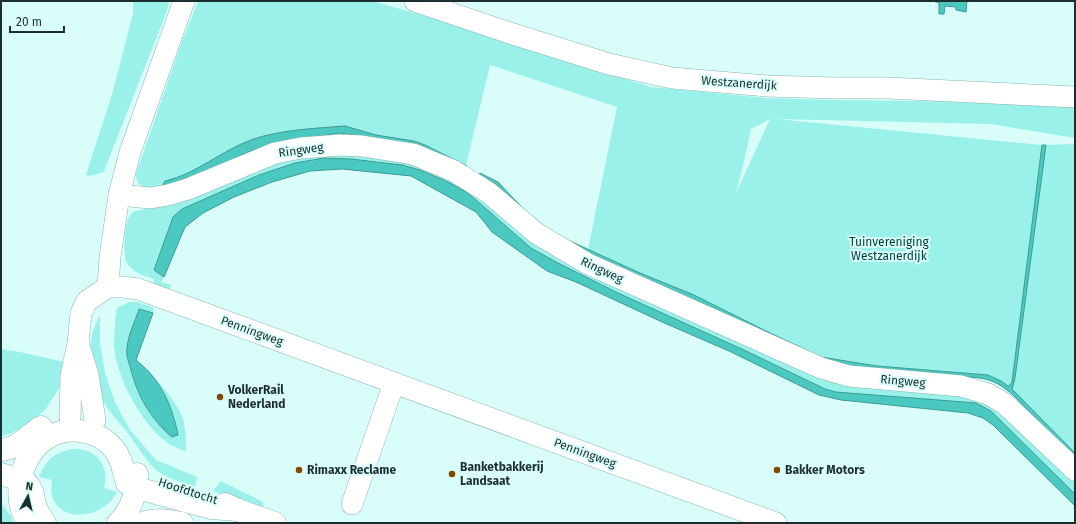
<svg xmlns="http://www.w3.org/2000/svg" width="1076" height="524" viewBox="0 0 1076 524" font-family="'Fira Sans',sans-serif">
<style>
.green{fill:#9af1ea;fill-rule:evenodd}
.water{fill:#4bc9c1;stroke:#3d9a95}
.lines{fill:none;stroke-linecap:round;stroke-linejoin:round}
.minor-casing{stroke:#88b5b1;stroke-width:22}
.major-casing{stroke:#88b5b1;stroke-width:23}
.minor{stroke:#fff;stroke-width:21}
.major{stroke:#fff;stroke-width:22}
.poi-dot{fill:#824700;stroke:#d9fefa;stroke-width:1.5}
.labels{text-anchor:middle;stroke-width:4;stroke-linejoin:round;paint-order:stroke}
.street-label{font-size:12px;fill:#1c2e2d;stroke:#d9fefa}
.park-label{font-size:12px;fill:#003b38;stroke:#d9fefa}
.poi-label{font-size:12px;font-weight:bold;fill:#1c2e2d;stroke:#d9fefa;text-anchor:start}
</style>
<rect width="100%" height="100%" fill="#d9fefa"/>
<g class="green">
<path d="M133 1H169L167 11 106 166 104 172 90 176 86 175 113 91 133 13Z"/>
<path d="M198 1H372L447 22 651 87 766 98 832 100 1075 103V138L991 124 777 119 1042 145 1012 382 1010 385 1008 386 1001 381 988 375 877 366 822 357 766 331 694 295 640 273 588 249 617 107 490 65 466 165 425 145 414 141 376 135 345 126 320 128 278 134 251 140 184 175 165 181 212 171 241 155 269 144 339 133 375 138 351 141 191 183 146 188C139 186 136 182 136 174L181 44ZM770 119 736 193 744 161 751 129Z"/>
<path d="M1075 144V453L1012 389 1015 378 1046 145Z"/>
<path d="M387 152 472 188 532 238 812 370 983 396 1075 477V494L991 411 836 392 825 389 744 350 618 293 556 262 531 248 468 193 448 182 420 170 402 165 373 161 325 158 295 163 259 175 182 209 173 217 154 269 164 277 161 282 171 285 168 291 153 285 154 279C144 276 131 272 126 261 123 253 124 218 132 213 135 210 140 210 144 210V204L282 157Z"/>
<path d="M129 302H138L154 308 153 313 139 310 129 362 133 380 140 396 147 409 157 423 174 416 163 392 150 374C159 382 177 403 181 414 186 426 186 439 186 452 181 449 174 447 169 444 142 425 116 378 114 345 114 332 115 320 117 308Z"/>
<path d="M100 315V343L105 373 115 402 130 430 156 460 197 477 195 487C182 482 167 479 156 470 146 460 138 448 130 436 121 424 110 414 102 400 96 391 89 352 91 341 92 331 96 323 100 315Z"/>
<path d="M1 349 20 352 64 362 60 387 45 410 23 428 1 437Z"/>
<path d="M72 449C96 448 110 465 104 488L117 492C101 524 44 524 52 480L39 477C46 460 54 453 72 449Z"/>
<path d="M221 481 263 502 264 509 213 491Z"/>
<path d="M1 503 11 516 13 523H1Z"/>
</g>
<g class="water">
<path d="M933 1H970H967L966 12 956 10V7L945 6 944 14H939V3Z"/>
<path d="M345 126 376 135 414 141 425 145 467 166 465 168 375 138 339 133 269 144 241 155 212 171 160 190 165 181C196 174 221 151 251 140 277 130 318 128 345 126Z"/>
<path d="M1042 145H1046L1015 378 1012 389 1075 453V459L1013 395C996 380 985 377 962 377L833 364 562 241 519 209 497 185 479 175 480 173 498 182 533 219 543 226 561 237 640 273 694 295 766 331 821 357 877 366 988 375 1001 381 1008 386 1010 385 1012 382Z"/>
<path d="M324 158 351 159 402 165 420 170 448 182 468 193 531 248 556 262 618 293 744 350 825 389 836 392 976 403 991 411 1075 494V506L993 425 983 418 968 413 841 400 819 395 729 351 662 322 576 282 547 271 492 232 476 212 411 176 342 169 310 171 272 182 234 197 203 213 185 227 164 277 154 270 173 217 182 209 259 175 295 163Z"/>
<path d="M139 309 153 313 136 360C141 364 145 368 150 373 165 390 174 413 178 435L172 437C150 419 136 393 130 366 128 361 126 354 127 348 128 335 135 322 139 309Z"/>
</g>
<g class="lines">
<g class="minor-casing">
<g id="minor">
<path d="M415 1 513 34 609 64 672 78 767 86 835 88H888L1075 97"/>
<path d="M119 195 150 198 168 195 188 189 275 153 301 148 340 145 362 146 413 154 454 171 489 193 536 233 588 264 821 368 849 376 961 386 988 394 1005 404 1075 470"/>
<path d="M108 287H123L138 289 776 523"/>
<path d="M108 287 110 257 119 195 130 152 184 1"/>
<path d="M78 343 88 375 95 420"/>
<path d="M70 418 71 376 78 343 81 313 87 301 108 287"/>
<path d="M352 504 394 383"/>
</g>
</g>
<g class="major-casing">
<g id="major">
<path d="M1 450C18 449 27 436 41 427"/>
<path d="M1 474 25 481 29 486 32 491 36 509 45 523"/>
<path d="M225 504 238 510 275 523"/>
<path d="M28 523C3 483 35 420 85 432 96 434 107 440 114 449 122 458 123 471 127 483L137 488 211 508 238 510"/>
<path d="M118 523C132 509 137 493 137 474"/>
<path d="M143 523C155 518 169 521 182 523"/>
</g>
</g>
<use href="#minor" class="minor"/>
<use href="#major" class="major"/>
</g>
<g class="poi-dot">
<circle cx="220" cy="397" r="4"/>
<circle cx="299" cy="470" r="4"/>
<circle cx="777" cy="470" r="4"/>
<circle cx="452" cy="474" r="4"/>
</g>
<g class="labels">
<g class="street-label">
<text transform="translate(739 83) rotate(4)" y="4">Westzanerdijk</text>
<text transform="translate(301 150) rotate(-8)" y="4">Ringweg</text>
<text transform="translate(602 270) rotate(25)" y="4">Ringweg</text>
<text transform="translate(252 331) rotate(20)" y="4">Penningweg</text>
<text transform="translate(903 381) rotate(5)" y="4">Ringweg</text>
<text transform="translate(585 453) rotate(20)" y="4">Penningweg</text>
<text transform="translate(188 491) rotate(18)" y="4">Hoofdtocht</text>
</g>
<g class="park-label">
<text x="889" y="246">Tuinvereniging<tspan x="889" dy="14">Westzanerdijk</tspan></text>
</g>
<g class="poi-label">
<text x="228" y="394">VolkerRail<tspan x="228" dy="14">Nederland</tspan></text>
<text x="460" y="471">Banketbakkerij<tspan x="460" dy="14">Landsaat</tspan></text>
<text x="307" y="474">Rimaxx Reclame</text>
<text x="785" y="474">Bakker Motors</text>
</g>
</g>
<rect width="1076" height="524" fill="none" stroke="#1c2e2d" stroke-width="4"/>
<g transform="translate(28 496) rotate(8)" stroke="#d9fefa" stroke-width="3" paint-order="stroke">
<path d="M0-3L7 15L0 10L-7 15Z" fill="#1c2e2d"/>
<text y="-6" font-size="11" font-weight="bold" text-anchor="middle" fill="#1c2e2d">N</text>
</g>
<path d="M10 26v6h54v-6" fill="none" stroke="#1c2e2d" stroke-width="2"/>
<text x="16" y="26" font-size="12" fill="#1c2e2d" stroke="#d9fefa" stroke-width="3" paint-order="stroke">20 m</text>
</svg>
